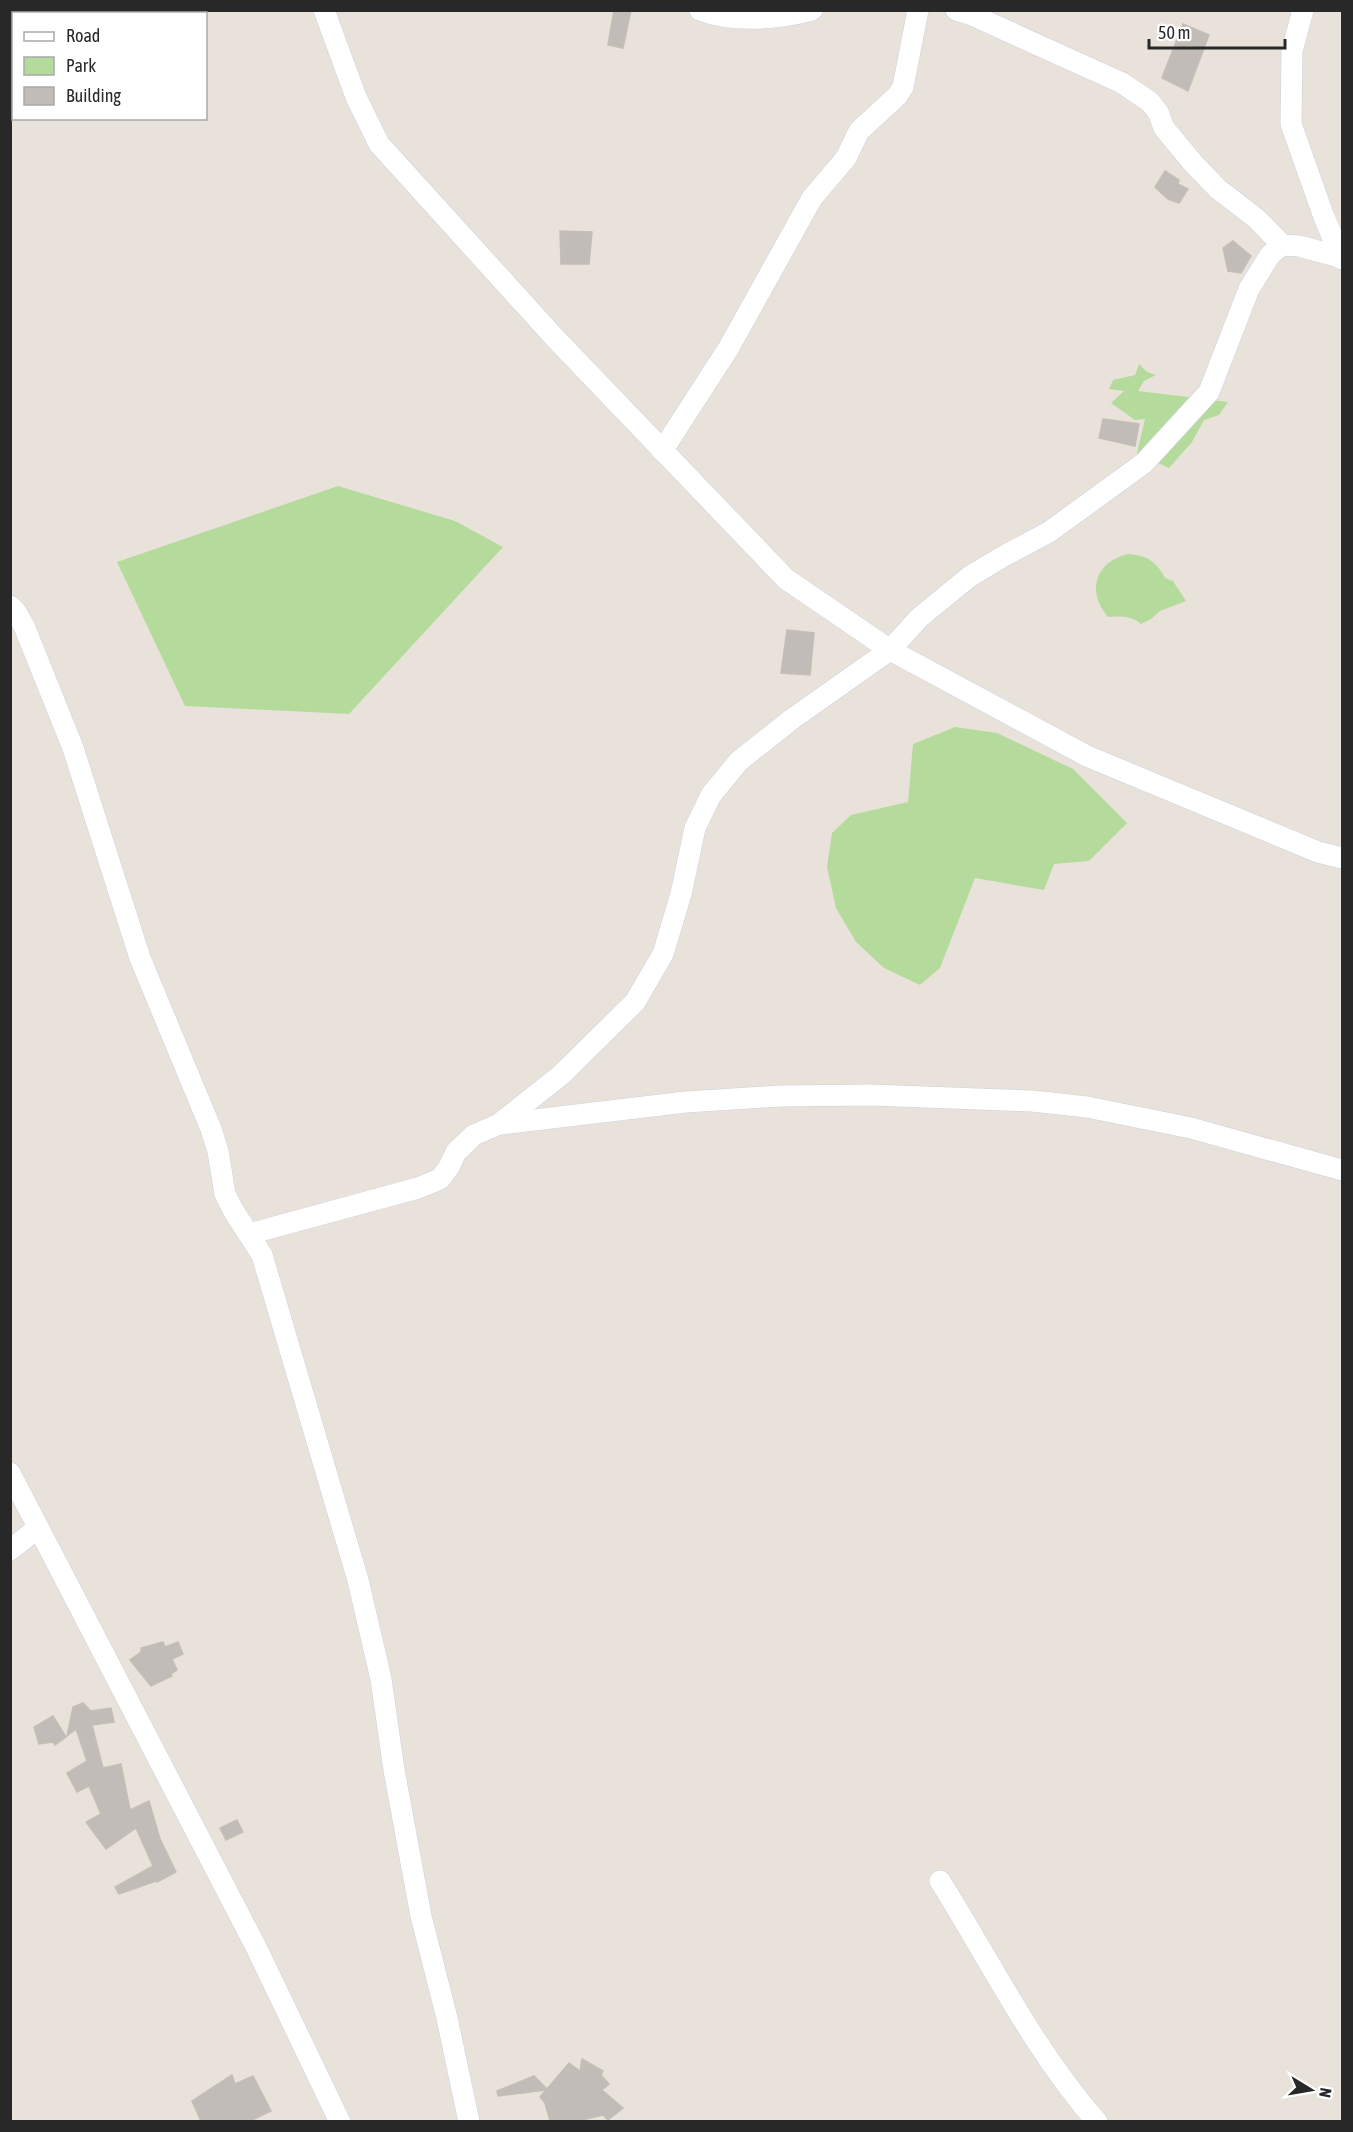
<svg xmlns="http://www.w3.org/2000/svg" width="1353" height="2132" viewBox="0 0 1353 2132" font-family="'Asap Condensed',sans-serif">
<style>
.green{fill:#b5db9c}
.building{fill:#c1bcb7;stroke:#c4beb5;stroke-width:1.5}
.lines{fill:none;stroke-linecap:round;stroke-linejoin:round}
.minor-casing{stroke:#cdd1dc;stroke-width:22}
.minor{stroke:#fff;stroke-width:21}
</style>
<rect width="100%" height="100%" fill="#e9e2db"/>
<g class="green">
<path d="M1139 364 1147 372 1156 375 1144 381 1138 391 1228 402 1219 415 1204 420 1192 442 1169 468 1137 453 1145 419 1135 420 1111 403 1124 391 1109 389 1113 380 1135 375Z"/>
<path d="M338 486 455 521 503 547 349 714 185 706 117 562Z"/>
<path d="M1128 554C1147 555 1157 562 1165 578L1173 581 1186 601 1160 611 1151 619 1141 624C1133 616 1119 616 1108 617 1086 591 1095 562 1128 554Z"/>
<path d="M955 727 997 733 1073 769 1127 823 1089 861 1054 864 1044 890 975 878 940 968 920 985 884 968 856 942 836 908 827 867 832 833 851 815 908 802 913 744Z"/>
</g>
<g class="building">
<path d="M614 10H631L623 48 608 45Z"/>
<path d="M1183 24 1209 35 1188 91 1162 78Z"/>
<path d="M1165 171 1179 180 1178 184 1188 189 1179 203 1168 199 1155 187Z"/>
<path d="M560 231 592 232 589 264H561Z"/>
<path d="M1233 241 1251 256 1241 273 1228 271 1223 248Z"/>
<path d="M1103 419 1139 424 1135 446 1099 438Z"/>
<path d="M787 630 814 633 810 675 781 673Z"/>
<path d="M163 1642 165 1647 178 1642 183 1654 172 1659 177 1670 171 1674 172 1676 151 1686 130 1660 141 1652V1648Z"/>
<path d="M83 1703 91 1711 111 1708 114 1722 92 1725 103 1768 121 1764 130 1810 149 1801 160 1839 176 1872 157 1882 156 1881 119 1894 115 1887 153 1866 136 1828 106 1849 86 1822 101 1814 89 1786 77 1792 67 1773 87 1761 76 1729 67 1736 73 1707Z"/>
<path d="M53 1716 66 1737 55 1745 53 1742 39 1744 34 1727Z"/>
<path d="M237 1820 243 1832 226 1840 220 1828Z"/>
<path d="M582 2059 603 2071 601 2075 609 2084 602 2090 623 2108 608 2120 603 2115 578 2121H550L545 2103 540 2097 546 2090 498 2096 497 2091 534 2076 547 2089 569 2063 580 2071Z"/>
<path d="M232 2075 235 2084 253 2076 271 2111 250 2121H201L192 2101Z"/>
</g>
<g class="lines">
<g class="minor-casing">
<g id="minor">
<path d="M324 10 356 97 379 144 555 338 786 579 890 650 1087 756 1318 852 1342 858"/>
<path d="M700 10C733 23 778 19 812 10"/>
<path d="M956 10 972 15 1122 83 1150 102 1158 112 1164 128 1193 163 1218 189 1257 219 1282 245"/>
<path d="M1303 10 1292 51 1291 124 1324 217 1342 259"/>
<path d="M662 451 728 349 812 198 846 158 859 131 897 96 903 87 918 10"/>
<path d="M10 606 16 612 24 626 73 748 140 958 211 1129 218 1151 225 1194 233 1210 262 1255 358 1580 381 1679 394 1770 421 1916 447 2018 469 2122"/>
<path d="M500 1124 686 1102 780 1096 871 1095 1032 1101 1087 1107 1191 1128 1342 1170"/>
<path d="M249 1234 418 1188 440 1179 449 1167 456 1152 474 1135 499 1124 561 1075 635 1002 663 954 681 894 695 828 711 795 739 761 792 719 890 650 919 618 969 577 1002 557 1049 532 1144 463 1209 392 1249 289 1270 255 1282 245 1299 246 1340 257"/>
<path d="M10 1473 256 1947 340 2122"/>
<path d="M10 1550 38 1528"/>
<path d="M940 1881C991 1962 1033 2049 1097 2122"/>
</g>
</g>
<use href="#minor" class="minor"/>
</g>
<rect width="1353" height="2132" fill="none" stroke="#282828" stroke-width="24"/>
<rect x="12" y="12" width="195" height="108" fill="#ffffff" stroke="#a9a9a9" stroke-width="1.5"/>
<rect x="24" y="32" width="30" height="9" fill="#ffffff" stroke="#a9a9a9" stroke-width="1.5"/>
<text x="66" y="42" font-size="18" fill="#282828">Road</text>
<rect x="24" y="57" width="30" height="18" fill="#b5db9c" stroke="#a9a9a9" stroke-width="1.5"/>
<text x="66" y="72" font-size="18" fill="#282828">Park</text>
<rect x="24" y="87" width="30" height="18" fill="#c1bcb7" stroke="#a9a9a9" stroke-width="1.5"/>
<text x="66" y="102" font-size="18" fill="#282828">Building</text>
<g transform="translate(1311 2090) rotate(101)" stroke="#ffffff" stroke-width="4.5" paint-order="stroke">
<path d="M0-4.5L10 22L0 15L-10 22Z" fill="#282828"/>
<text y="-9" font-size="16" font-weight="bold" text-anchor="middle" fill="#282828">N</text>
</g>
<path d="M1149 39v9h136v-9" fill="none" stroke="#282828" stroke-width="3"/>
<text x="1158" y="39" font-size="18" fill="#282828" stroke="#ffffff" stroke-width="4.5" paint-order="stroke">50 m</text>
</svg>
